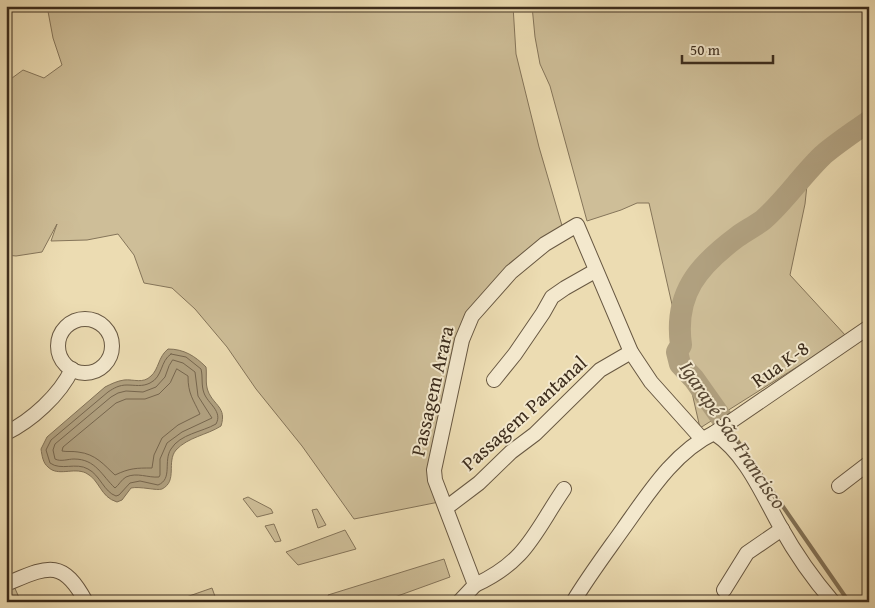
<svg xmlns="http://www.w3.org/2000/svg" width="875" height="608" viewBox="0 0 875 608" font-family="'Gentium Book Plus',serif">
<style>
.green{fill:#cebe98;stroke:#85755a}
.water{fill:#b0a07f;stroke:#827257}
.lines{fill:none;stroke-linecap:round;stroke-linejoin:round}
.shore{stroke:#76664e;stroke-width:1}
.stream{stroke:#827257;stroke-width:4}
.river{stroke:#b0a07f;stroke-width:22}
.minor-casing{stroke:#685842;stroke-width:16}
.minor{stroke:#f3e8cd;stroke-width:14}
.labels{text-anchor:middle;stroke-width:4;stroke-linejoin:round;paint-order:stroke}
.street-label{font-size:20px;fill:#3c2c1c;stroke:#f3e8cd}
.water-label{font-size:21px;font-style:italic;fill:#594935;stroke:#f3e8cd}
</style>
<rect width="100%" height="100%" fill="#ecdcb2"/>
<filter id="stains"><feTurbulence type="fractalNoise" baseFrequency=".004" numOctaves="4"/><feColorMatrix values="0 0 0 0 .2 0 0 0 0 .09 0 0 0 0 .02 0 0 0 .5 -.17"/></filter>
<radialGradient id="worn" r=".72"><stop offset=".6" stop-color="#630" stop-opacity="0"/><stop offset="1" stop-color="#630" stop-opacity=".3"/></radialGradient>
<g class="green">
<path d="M47 6H513L516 54 539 147 563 229 480 305 431 468 439 502 354 519 302 446 256 389 227 347 195 309 172 288 144 283 134 255 118 234 87 240 51 241 57 224 42 252 16 256 6 255V93L8 81 23 70 44 78 62 65 53 38Z"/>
<path d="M532 6H869V133L846 140 827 150 802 175 807 185 805 204 790 275 846 336 700 428 649 203H637L621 210 587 221 550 86 540 64 535 37Z"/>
<path d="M248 497 271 509 273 513 257 517 243 499Z"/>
<path d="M317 509 326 525 318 528 312 510Z"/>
<path d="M274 524 281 541 275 542 265 526Z"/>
<path d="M345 530 356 549 298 565 286 552Z"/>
<path d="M444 559 450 577 381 602H330L328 595Z"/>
<path d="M13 584 21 602H6V588Z"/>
<path d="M212 588 217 602H172Z"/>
</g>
<path class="water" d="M168 349C184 349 195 356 206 367 207 375 205 383 208 391 214 406 227 407 221 426 207 435 188 437 176 450 166 462 178 481 162 489 157 491 140 486 131 488L122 500 117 502C100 497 100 480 86 473 73 467 58 477 48 467 43 463 42 456 41 449L47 437 105 387C111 384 117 381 124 380 134 379 143 384 151 376 159 369 158 357 168 349Z"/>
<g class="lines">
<g class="shore">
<path d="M171 354 186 357 201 369C203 377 201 385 204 393 208 404 223 411 216 424 202 432 180 434 171 449 163 461 173 479 158 485L140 481 130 483 119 495 116 496C104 492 100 475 88 469 76 462 61 471 50 463L46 450 51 440 108 392C114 388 119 385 127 385 135 385 142 387 150 383 163 377 160 361 171 354Z"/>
<path d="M173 360 183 363 195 372 198 396 212 418 182 432 167 443 160 459V475L159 477C148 478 137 472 126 477 121 480 119 485 115 488 102 476 96 459 74 459 68 459 61 462 55 459L53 450 55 444 111 397 118 393 126 391 143 392 156 387 165 377 169 366Z"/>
<path d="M177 369 188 376C188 394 193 399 200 414L178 425 162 438 154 455 152 468C136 468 130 468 115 475 104 465 96 454 78 452 73 451 67 452 62 451L63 447 116 403 126 399H145L159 394 170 383Z"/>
</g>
<path class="stream" d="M728 427 849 602"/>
<path class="river" d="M723 420 694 379 680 364 677 352 681 345C674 294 698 266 737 237 745 231 755 226 763 220 784 202 802 175 823 155 837 143 854 132 869 121"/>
<g class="minor-casing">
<g id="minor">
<circle cx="85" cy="346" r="27"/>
<path d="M494 380 515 354 543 313 552 297 565 288 595 271"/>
<path d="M6 433C31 421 60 395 72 369"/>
<path d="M714 433C746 454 762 494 780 526 795 553 813 579 833 602"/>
<path d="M839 486 869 463"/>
<path d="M446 508 479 483 511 452 535 434 600 370 631 352"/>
<path d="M6 584C47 567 62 557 86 602"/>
<path d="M475 585C527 561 534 533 564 489"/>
<path d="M724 590 747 553 782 529"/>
<path d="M459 602 475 585 435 480 434 470 462 340 472 316 511 272 545 244 577 225 631 352 651 382 702 439"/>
<path d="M573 602C588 577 606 553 623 529 648 494 674 452 714 433L869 327"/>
</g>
</g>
<use href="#minor" class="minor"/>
</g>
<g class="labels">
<g class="street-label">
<text transform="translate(780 364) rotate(-35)" y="7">Rua K-8</text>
<text transform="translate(432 391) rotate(-77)" y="7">Passagem Arara</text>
<text transform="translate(524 413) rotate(-42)" y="7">Passagem Pantanal</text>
</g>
<g class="water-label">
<text transform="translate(733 435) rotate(56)" y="7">Igarapé São Francisco</text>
</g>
</g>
<rect width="875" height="608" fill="none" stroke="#ecdcb2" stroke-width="25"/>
<rect x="8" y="8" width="860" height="593" fill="none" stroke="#3c2c1c" stroke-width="2.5"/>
<rect x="12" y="12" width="850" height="583" fill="none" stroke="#3c2c1c"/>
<path d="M682 55v8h91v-8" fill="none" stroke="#3c2c1c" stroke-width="2.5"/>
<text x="690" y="55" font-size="15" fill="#3c2c1c" stroke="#f3e8cd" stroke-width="4" paint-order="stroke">50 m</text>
<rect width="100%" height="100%" filter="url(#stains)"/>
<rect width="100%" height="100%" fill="url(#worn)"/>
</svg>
